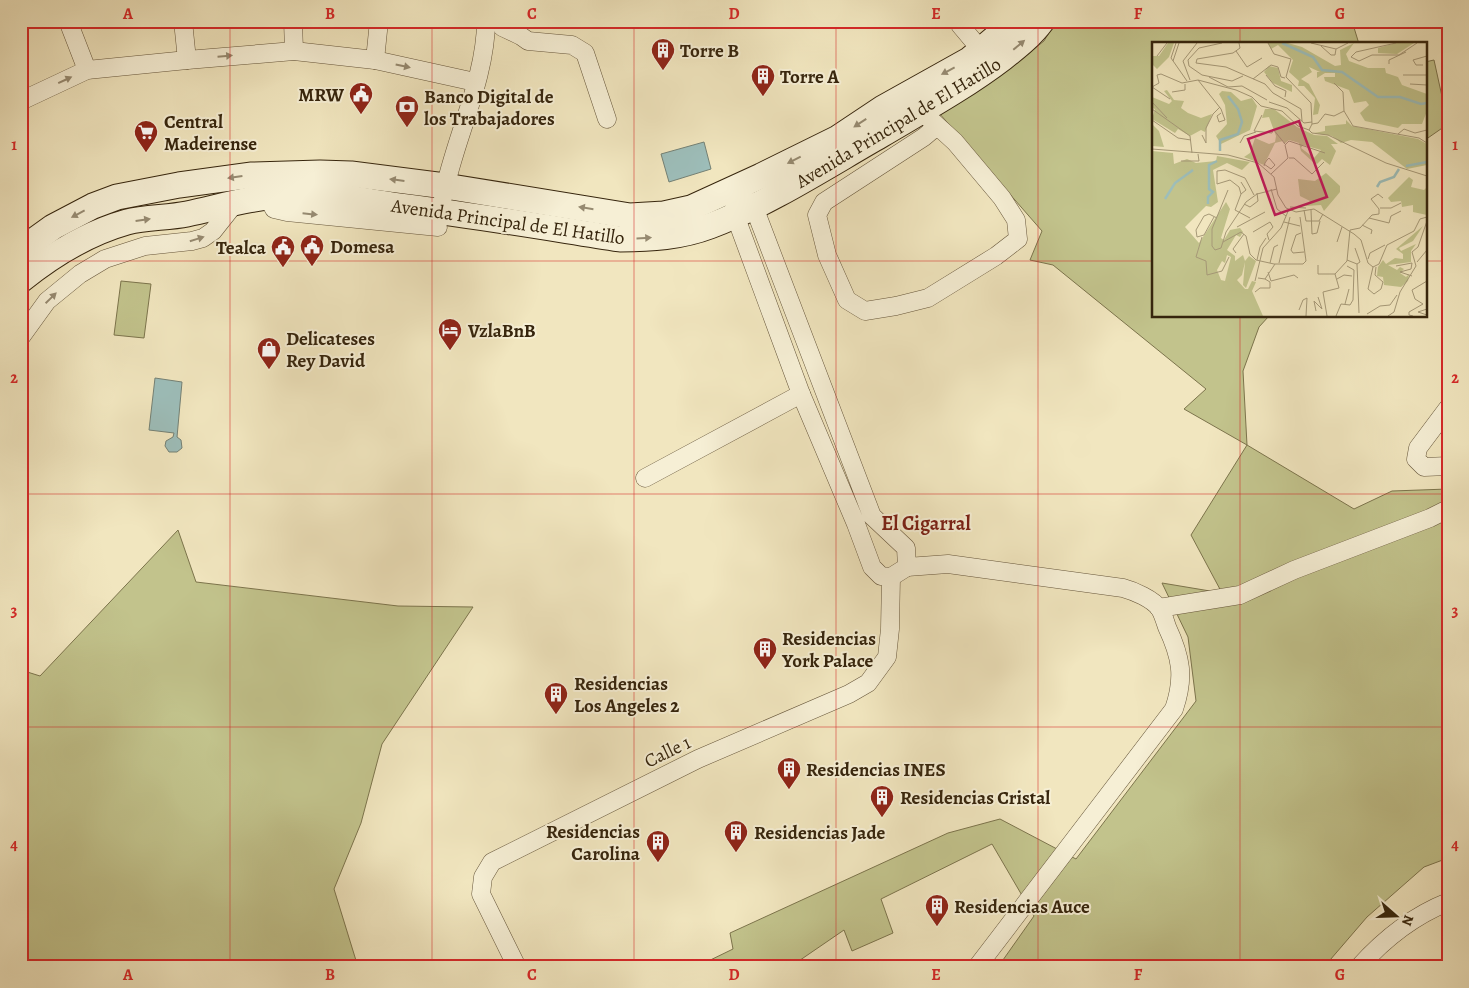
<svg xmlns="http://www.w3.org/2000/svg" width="1469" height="988" viewBox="0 0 1469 988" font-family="Alegreya,serif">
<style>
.green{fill:#c2c38c;stroke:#7c744c}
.water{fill:#9dbeba;stroke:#748175}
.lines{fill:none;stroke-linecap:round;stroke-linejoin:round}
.minor-casing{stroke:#65553a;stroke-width:19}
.secondary-casing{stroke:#36250d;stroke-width:27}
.minor{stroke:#f6efd5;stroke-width:18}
.secondary{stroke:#f6efd5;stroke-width:25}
.oneway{fill:#968a71}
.grid{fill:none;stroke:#d62828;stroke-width:1;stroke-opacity:0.55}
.labels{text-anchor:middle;stroke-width:4;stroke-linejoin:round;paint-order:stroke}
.poi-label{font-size:19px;font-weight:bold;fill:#36250d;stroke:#f6efd5;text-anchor:start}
.street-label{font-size:19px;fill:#36250d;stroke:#f6efd5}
.neighbourhood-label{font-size:20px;font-weight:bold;fill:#7a1f14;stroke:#f6efd5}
.inset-river{fill:none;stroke:#9dbeba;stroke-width:2.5}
.inset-road{fill:none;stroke:#a69978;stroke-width:1}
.view{fill:#c2185b;fill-opacity:0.15;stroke:#c2185b;stroke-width:2.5}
.inset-edge{fill:none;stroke:#36250d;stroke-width:2.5}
.neatline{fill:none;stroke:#d62828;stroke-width:2}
.grid-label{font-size:16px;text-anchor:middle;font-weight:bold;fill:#d62828}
</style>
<rect width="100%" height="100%" fill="#f1e6bf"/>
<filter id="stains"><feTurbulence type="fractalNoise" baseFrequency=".004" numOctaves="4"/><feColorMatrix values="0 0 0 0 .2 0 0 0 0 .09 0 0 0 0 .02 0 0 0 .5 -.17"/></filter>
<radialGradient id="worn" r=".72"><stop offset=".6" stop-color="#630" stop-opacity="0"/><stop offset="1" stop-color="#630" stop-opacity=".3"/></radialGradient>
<g class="green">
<path d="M1056 21H1352L1359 44H1153V316H1269L1259 327 1243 371 1247 445 1354 509 1392 491 1448 489V858L1424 867 1367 917 1324 967H998L1034 916 992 844 881 899 893 933 852 951 844 930 790 967H696L733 949 730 933 948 833 1000 819 1076 859 1196 701 1188 637 1162 583 1222 593 1191 535 1247 445 1184 409 1206 389 1053 265 1030 260 1042 231 939 113 1014 65 1044 41Z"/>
<path d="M1434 60 1448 124 1425 140V62Z"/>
<path d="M121 281 151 284 144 338 114 335Z"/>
<path d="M178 530 196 582 398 606 473 607 382 744 361 823 334 889 358 967H21V670L40 676Z"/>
</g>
<g class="water">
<path d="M704 142 711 169 669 182 661 154Z"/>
<path d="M155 378 182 382 177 437 181 440 182 448 177 452H169L165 446 166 441 173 437 174 433 149 430Z"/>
</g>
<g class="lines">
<g class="minor-casing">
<g id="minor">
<path d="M68 21 87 70"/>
<path d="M183 21 187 60"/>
<path d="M293 21 294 51"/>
<path d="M960 25 981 50"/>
<path d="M502 27 521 36 528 41 572 45 585 53 607 119"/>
<path d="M375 60 379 21"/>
<path d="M21 101 87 70 187 60 294 51 375 60 475 82"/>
<path d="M921 111 955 142 1002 198 1016 220 1018 239 996 256 928 298 896 306 865 311 847 300 827 255 817 215 824 202 924 137 937 126"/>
<path d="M734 188 754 207 872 516 906 548 907 567 891 577 881 576 872 567 856 524 801 394 735 215Z"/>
<path d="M443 197C454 140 486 79 486 21"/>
<path d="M268 198 274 209 287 212 438 227"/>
<path d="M21 337 47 301 80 274 105 259 145 246 192 241 203 238 213 231 236 202"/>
<path d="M1448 408 1418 448 1416 459 1424 467 1448 466"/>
<path d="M645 478 801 394"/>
<path d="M907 567 948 564 1123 588C1134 591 1153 599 1160 609 1163 614 1165 621 1167 627 1181 657 1185 677 1174 709L977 967"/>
<path d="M1159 608 1240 595 1294 570 1430 518 1448 509"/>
<path d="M517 967 481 894 483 877 492 862 698 759 849 694 868 683 887 657 890 629 891 577"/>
<path d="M1359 967C1384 939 1413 916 1448 902"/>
</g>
</g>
<g class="secondary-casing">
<g id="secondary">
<path d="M21 250 53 227 93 206 117 197 179 185 252 175 320 173 351 174 445 186 630 216 664 214 691 208 761 176 838 138 883 108 969 60 1015 21"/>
<path d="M21 280C52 255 88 233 127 222 146 217 167 218 187 214 220 207 252 197 287 195 327 192 367 202 407 207 478 216 549 228 620 239 651 239 681 237 710 226 770 203 825 167 881 135 923 110 965 87 1003 58 1017 47 1031 36 1042 21"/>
</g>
</g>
<use href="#minor" class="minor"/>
<use href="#secondary" class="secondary"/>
</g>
<defs><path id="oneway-solid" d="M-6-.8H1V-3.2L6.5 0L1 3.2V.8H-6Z" transform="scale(1.25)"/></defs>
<g class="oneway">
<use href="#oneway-solid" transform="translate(1019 45) rotate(-40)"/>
<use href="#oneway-solid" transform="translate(225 56) rotate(-5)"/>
<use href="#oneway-solid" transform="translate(403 66) rotate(12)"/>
<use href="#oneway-solid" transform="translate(948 71) rotate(152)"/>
<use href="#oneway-solid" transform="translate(65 80) rotate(-25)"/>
<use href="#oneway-solid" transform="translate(860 123) rotate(147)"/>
<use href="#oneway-solid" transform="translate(794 160) rotate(153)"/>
<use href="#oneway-solid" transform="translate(235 177) rotate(172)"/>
<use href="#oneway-solid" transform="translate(397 180) rotate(-173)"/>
<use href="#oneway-solid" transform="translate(586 208) rotate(-171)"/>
<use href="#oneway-solid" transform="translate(78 214) rotate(152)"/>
<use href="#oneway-solid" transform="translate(310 214) rotate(6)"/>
<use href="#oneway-solid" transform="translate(143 220) rotate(-8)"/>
<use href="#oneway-solid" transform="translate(644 238) rotate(-3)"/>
<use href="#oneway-solid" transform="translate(197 239) rotate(-17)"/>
<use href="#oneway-solid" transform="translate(51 298) rotate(-44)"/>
</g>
<path class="grid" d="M230 21V967M432 21V967M634 21V967M836 21V967M1038 21V967M1240 21V44M21 261H1153M1425 261H1448M1240 316V967M21 494H1448M21 727H1448"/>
<defs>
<g id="building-pin" transform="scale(1.25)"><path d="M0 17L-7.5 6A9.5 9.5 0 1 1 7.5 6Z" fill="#8f2418" stroke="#f6efd5"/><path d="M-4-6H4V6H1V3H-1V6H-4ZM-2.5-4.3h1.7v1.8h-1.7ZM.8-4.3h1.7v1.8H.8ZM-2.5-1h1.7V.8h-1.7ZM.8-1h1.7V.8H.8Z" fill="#fff"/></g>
<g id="civic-pin" transform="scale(1.25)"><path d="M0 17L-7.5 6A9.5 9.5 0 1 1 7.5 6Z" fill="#8f2418" stroke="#f6efd5"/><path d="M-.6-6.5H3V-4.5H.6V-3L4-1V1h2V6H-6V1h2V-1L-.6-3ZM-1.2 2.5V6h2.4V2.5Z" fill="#fff"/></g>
<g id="bank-pin" transform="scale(1.25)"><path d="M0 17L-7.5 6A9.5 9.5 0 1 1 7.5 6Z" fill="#8f2418" stroke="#f6efd5"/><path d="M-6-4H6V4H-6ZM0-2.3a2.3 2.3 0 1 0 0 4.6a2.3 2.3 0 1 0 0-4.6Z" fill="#fff"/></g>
<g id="supermarket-pin" transform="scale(1.25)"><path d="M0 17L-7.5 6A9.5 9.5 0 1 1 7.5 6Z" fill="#8f2418" stroke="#f6efd5"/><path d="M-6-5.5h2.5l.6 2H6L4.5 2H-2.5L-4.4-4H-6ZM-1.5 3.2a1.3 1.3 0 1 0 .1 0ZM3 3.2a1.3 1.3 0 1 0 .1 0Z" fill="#fff"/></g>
<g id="hotel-pin" transform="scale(1.25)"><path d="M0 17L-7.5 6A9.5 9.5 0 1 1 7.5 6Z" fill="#8f2418" stroke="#f6efd5"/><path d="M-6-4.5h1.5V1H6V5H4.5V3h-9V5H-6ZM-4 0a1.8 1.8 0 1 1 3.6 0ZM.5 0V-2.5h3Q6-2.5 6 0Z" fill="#fff"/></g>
<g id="shop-pin" transform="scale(1.25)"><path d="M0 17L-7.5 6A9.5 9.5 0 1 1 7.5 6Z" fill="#8f2418" stroke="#f6efd5"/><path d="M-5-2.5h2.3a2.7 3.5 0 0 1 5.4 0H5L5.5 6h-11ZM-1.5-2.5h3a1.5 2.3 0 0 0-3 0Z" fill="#fff"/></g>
</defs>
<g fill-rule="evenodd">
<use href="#building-pin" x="663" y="50"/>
<use href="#building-pin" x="763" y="76"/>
<use href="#civic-pin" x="361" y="94"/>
<use href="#bank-pin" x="407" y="107"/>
<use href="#supermarket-pin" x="146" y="132"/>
<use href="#civic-pin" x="312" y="246"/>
<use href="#civic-pin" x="283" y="247"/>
<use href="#hotel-pin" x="450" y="330"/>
<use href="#shop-pin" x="269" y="349"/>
<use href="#building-pin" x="765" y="649"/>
<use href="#building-pin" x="556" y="694"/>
<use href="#building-pin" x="789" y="769"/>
<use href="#building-pin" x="882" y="797"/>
<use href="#building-pin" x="736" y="832"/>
<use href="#building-pin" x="658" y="842"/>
<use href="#building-pin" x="937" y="906"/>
</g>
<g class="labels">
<g class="poi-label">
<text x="680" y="57">Torre B</text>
<text x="780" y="83">Torre A</text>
<text x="344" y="101" text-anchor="end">MRW</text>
<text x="424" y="103">Banco Digital de<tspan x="424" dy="22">los Trabajadores</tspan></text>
<text x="164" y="128">Central<tspan x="164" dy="22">Madeirense</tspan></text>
<text x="330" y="253">Domesa</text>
<text x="266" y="254" text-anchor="end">Tealca</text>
<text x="468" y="337">VzlaBnB</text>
<text x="286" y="345">Delicateses<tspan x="286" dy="22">Rey David</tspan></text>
<text x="782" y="645">Residencias<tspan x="782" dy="22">York Palace</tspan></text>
<text x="574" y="690">Residencias<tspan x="574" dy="22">Los Angeles 2</tspan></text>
<text x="806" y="776">Residencias INES</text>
<text x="900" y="804">Residencias Cristal</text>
<text x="640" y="838" text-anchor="end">Residencias<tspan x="640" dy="22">Carolina</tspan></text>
<text x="754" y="839">Residencias Jade</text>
<text x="954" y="913">Residencias Auce</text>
</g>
<g class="street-label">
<text transform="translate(898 122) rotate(-31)" y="7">Avenida Principal de El Hatillo</text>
<text transform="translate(508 221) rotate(8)" y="7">Avenida Principal de El Hatillo</text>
<text transform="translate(667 751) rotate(-26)" y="7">Calle 1</text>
</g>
<g class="neighbourhood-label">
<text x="926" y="530">El Cigarral</text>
</g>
</g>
<g transform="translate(1152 42)">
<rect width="275" height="275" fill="#f1e6bf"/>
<path d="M16 1H22L17 15 5 27 0 22V14H7ZM116 1H136L150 5 183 24 189 23 188 8 202 1 194 12 197 19 216 26H233L234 31 246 35 250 43 275 52V69L270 82H250L246 86 213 79 208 71 217 63 214 59 202 61 197 48 173 39 172 35H183V31H173L165 36V30H168L157 25 160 30 149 37 157 42 168 63 166 72 161 73 163 56 152 44H146L147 39 137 30 141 18 126 3 119 7ZM244 1H262L245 12 226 11V6ZM117 24 126 26 129 39 140 43V50L121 41 112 30ZM15 48 22 58 32 59 29 66 36 71 49 76 60 72 53 90 49 88 38 94 26 87 23 91 0 77 3 67 0 66V55L17 62 20 59 12 49ZM70 49 79 50 89 59 100 56 105 64 98 88 69 102 64 94 75 82 73 63 67 52ZM113 67H122L145 85 162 93 175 94 186 102H179L184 109 178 123 170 117 165 122 161 120 149 109 147 101 137 98 132 102 131 99 123 101 112 123 92 115 98 111 103 96 117 102 123 100 124 94 117 75 110 76ZM151 103 169 108 162 116 149 106ZM194 78 200 84 266 97 275 102V123L255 127 220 100 199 98 189 101 180 94 162 91 173 89V84L194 82ZM0 82 7 89 12 105 0 104ZM0 109 21 111 22 122 35 117 44 121 64 119 65 114 98 120 90 128 75 121 61 128 66 160 59 165 54 164 33 185 47 201 74 160 78 167 69 196 72 198 78 188 88 186 91 190 88 195 84 193 75 208 83 214V219L91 213 93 219 97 214 104 219 94 246 91 243 93 220 90 233 85 238 93 247H96L100 239 104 240 100 249 111 274H0ZM75 213 79 215 73 239 69 238 65 228 70 219 73 221ZM174 131 188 144V150L172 169 169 163 153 164 158 159 148 154 146 137 163 139ZM257 135 261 138 259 145 272 148 275 145V173L261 170V163L250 165 249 159 239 160 236 156ZM271 184 261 199 247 206 249 209 264 202 259 209V220L236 223 245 228 248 225 252 227 248 231 254 235 257 232 256 239 249 245 232 243 231 235 225 234 226 225 231 218 234 222 243 216 251 217V212L244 207Z" fill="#c2c38c" fill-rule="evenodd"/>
<path class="inset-river" d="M130 1 161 15 170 28 190 30 226 55H248L269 62 275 61M68 109V98L86 92 90 80 86 67 76 54M254 124 275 120M225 145 228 140 242 135 247 127M13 157 23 141 41 128M56 162V155L61 150 57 147V123L65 119"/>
<path class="inset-road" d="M24 1 19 16 35 39M70 1 47 6 36 18 37 24 50 33 80 39 91 34M87 1 88 6 81 11 45 17 44 21 74 25 113 42 121 51 149 67 150 79M116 1 122 12 139 17 134 35 159 61 160 82 157 88 160 91 176 93 234 121 275 134M159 1 184 7 196 1M244 1 204 10 199 15 207 19 220 13H247L265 1M169 4 179 13H183L184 7M84 9 95 25 110 16M5 14 15 1M21 19 27 1M237 22V18L254 10M271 23H264L261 18 275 14M114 33 123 44 134 49 133 55M251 33H275M57 35 76 45 90 44 115 58M101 37 119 23 126 25 129 35 133 36M38 38 31 19 45 1M46 38 69 67 73 78 67 80 65 74 69 71M182 41 191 50 192 69M258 42 275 43M0 45 7 41 5 33 9 32 30 41 46 38 84 48 100 55 109 64 130 69 146 84 157 88M0 45 18 57M20 50 33 48V42M0 60 15 76M117 60 135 66 152 81 160 80M0 67 38 94 40 111M110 73 102 89 120 91 121 87 133 102M0 78 26 96 39 98M160 82 166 81 173 72 182 74 192 69 201 84 267 96 275 101M246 92 252 87 263 91 275 88M50 93 54 101V86L61 72 68 65M88 101 92 94 104 90M0 107 76 113 106 121 122 135 126 153 134 166 144 170 162 167 202 192 209 198 216 221 221 225 227 222 235 203 262 189 268 177 275 175M136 116 133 103 137 99 173 111M137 116H142L160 132 172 120M29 119H47L46 112M112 124 113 121 115 118 117 116 123 123 119 127 112 122M119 132 136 116M119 147 125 167 134 174M76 148 60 187V204L63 208 69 206 74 190 94 160 105 152 125 147M89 152 94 148 89 140M92 162 98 165 106 159 105 151M138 165 154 166M228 166H239L249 161M227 167 219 157 226 152 231 156M152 168 154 179H167L171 172M159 168 160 192 165 191 168 179M62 175 52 193 45 195 44 188 52 174 57 172 65 176M98 176 83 168 89 152 87 145 78 138 65 142V129L73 128 93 136 102 153M217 176 237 181 239 174 249 169M132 180 148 184M210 183 220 188 219 192M85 185 113 170M101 190 118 180 121 185 115 192 117 198M149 191 144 193 139 208 141 211 152 210M50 195 44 215 54 219 55 233 70 229 77 215M71 200 89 190 94 194 98 212 104 218 122 222H151L154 219 148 175M185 200 190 185M84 211 81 207 92 192M216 217 218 211 233 203M105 218 108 205 114 196M195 218 205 222 208 220 203 206M265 220 275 208M118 221 122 205 126 203M127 221 138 175M205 222 207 271M166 223V232H183M244 224 260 221 259 227 248 230 260 234M221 225 216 247 222 252 229 247 231 240 223 233 224 225M116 230 119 239 142 233 146 236M106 236 113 237 123 222M185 237 192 233 200 234M103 239 111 206 129 186 137 167M103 250 108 246H118V240L113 237M193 262 197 247M275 267 266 270 275 273M147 268 151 258 155 256 154 274M164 269 162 259 170 267 166 255M215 272 228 264 238 263 245 253M175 274 171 250 187 246 183 232 195 219 198 188 208 186 220 173 227 172V167M184 274 189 262 198 263 201 258 202 228 195 224M236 274 242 270 248 250 264 224 260 210 266 205 275 179M261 274 257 273V270L271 262 263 257 260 248 275 239"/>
<path class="view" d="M147 79 175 155 123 173 96 97Z"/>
<rect width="275" height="275" class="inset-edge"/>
</g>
<rect width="1469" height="988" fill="none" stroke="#f1e6bf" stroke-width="55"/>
<g transform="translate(1396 916) rotate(110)" stroke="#f6efd5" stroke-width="4" paint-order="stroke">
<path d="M0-4L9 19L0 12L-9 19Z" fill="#36250d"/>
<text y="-8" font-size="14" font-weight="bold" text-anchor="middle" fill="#36250d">N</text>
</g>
<rect x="28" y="28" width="1414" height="932" class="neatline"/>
<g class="grid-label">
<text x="128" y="19">A</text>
<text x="330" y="19">B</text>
<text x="532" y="19">C</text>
<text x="734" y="19">D</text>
<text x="936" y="19">E</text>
<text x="1138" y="19">F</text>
<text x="1340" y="19">G</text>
<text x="14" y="150">1</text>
<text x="1455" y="150">1</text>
<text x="14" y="383">2</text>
<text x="1455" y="383">2</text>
<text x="14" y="616">3</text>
<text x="1455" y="616">3</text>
<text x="14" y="850">4</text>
<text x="1455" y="850">4</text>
<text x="128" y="980">A</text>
<text x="330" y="980">B</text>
<text x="532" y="980">C</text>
<text x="734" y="980">D</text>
<text x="936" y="980">E</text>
<text x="1138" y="980">F</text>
<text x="1340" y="980">G</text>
</g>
<rect width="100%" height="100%" filter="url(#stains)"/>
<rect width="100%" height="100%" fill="url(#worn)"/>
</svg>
